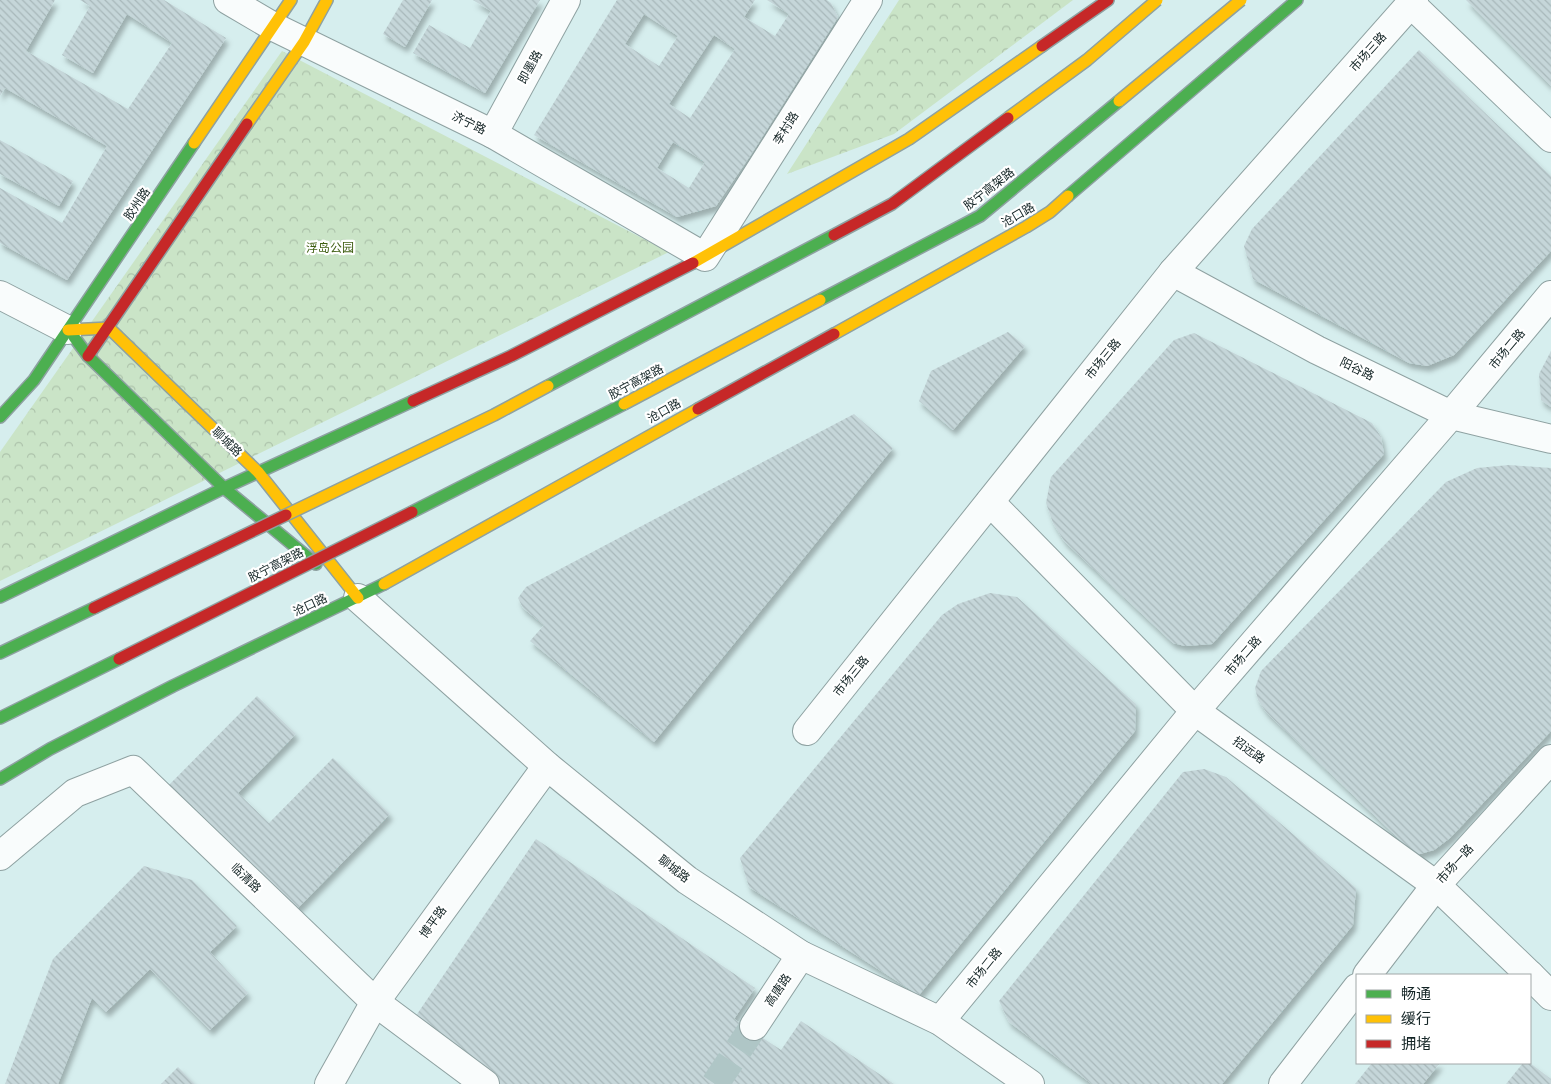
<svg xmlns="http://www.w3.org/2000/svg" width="1551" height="1084" viewBox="0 0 1551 1084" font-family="'Asap Condensed','Noto Sans SC',sans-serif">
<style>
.park{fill:url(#park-crowns)}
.building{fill:url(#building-back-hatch);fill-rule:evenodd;filter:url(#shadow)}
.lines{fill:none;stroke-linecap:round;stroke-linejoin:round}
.street-tunnel{stroke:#afc6c6;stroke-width:28;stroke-dasharray:28 14;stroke-linecap:butt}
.street-casing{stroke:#8ea1a1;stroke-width:30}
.fast-casing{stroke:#8ea1a1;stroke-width:14}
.slow-casing{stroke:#8ea1a1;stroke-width:14}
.jam-casing{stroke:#8ea1a1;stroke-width:14}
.street{stroke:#f9fcfc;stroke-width:28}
.fast{stroke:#4caf50;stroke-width:11}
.slow{stroke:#ffc107;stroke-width:11}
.jam{stroke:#c62828;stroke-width:11}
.fast-bridge-casing{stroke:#8ea1a1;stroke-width:14;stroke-linecap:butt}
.slow-bridge-casing{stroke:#8ea1a1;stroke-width:14;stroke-linecap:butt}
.jam-bridge-casing{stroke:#8ea1a1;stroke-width:14;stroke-linecap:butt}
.fast-bridge{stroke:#4caf50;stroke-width:11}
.slow-bridge{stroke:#ffc107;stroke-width:11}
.jam-bridge{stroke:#c62828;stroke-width:11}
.labels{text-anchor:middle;stroke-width:4.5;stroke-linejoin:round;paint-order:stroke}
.street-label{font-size:12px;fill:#132425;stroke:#fff}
.park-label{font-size:12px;fill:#3f5f12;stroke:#fff}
</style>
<defs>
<pattern id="park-crowns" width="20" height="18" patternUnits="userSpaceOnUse" patternTransform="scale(1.25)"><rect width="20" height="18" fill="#cae4c7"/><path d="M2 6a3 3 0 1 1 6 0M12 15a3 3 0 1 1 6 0" fill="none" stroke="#adc3ab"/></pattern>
<pattern id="building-back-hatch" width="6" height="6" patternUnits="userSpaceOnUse" patternTransform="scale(1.25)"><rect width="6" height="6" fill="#c5d6d9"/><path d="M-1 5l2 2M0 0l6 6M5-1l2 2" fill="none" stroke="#a8b8ba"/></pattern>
<filter id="shadow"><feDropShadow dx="3" dy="5.5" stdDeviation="2.5" flood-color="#0004"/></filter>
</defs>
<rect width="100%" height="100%" fill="#d6eeee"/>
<g class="park">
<path d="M899 0H1073L894 134 787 174Z"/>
<path d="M282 51 669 252 0 581V452Z"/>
</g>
<g class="building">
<path d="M0 0H55L26 51 128 109 172 43 127 14 93 73 62 55 90 6 80 0H164L226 38 67 280 0 243V188L62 223 107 146 5 88 0 96Z"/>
<path d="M403 0H432L405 47 383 34Z"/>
<path d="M473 0H540L485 93 413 53 429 25 470 48 491 11Z"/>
<path d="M617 0H755L744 17 775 36 789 14 767 0H827L831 3 838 17 750 156 716 206 677 217 534 135ZM644 14 678 36 659 66 625 44ZM714 35 735 49 690 118 669 104ZM673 142 705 162 689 188 657 168Z"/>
<path d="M1466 0H1551V86Z"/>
<path d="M1419 50 1551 176V251L1454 355 1427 366 1409 363 1253 279 1244 246 1252 229Z"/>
<path d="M0 140 73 181 59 206 0 174Z"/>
<path d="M1008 332 1025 346 953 430 919 401 931 371Z"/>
<path d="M1194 333 1372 423 1381 437 1384 454 1212 644 1185 646 1173 643 1064 541 1053 523 1046 503 1051 477 1174 340Z"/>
<path d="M1551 351V407L1541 400 1539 374Z"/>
<path d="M854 414 893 448 654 742 530 641 544 625 523 608 518 598 526 587Z"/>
<path d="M1509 465 1551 468V731L1450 838 1434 850 1416 855 1266 712 1258 700 1255 688 1261 671 1446 482 1477 468Z"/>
<path d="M990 593 1017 597 1136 704 1135 731 919 995 749 887 740 858 942 615 958 604Z"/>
<path d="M257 696 296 734 238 793 269 823 333 758 390 814 296 910 169 785Z"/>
<path d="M1204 769 1226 777 1356 888 1353 925 1222 1084H1092L1009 1022 999 1001 1183 772Z"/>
<path d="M536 839 755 988 734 1019 781 1050 801 1021 894 1084H494L409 1026Z"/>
<path d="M144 866 192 880 237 926 210 952 248 993 210 1030 150 969 106 1012 92 998 58 1084H5L53 959Z"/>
<path d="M1372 1063H1440L1423 1084H1355Z"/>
<path d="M1523 1063H1530L1551 1079V1084H1506Z"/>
<path d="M178 1067 195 1084H161Z"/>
</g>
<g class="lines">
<path class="street-tunnel" d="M715 1084 754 1026"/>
<g class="street-casing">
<g id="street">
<path d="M228 0 274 27 493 134 705 257 868 0"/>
<path d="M1411 4 1551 138"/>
<path d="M493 134 566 0"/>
<path d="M1173 272 1317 350 1451 415 1551 439"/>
<path d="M0 295 68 330"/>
<path d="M990 502 1195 711 1436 885 1530 975"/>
<path d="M358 598 547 766 687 880 801 955 940 1021 1030 1084"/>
<path d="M807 731 1173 272 1414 0"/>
<path d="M0 856 75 793 133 770 375 1002 485 1084"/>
<path d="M1367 975 1436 885 1551 759"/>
<path d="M1530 975 1551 996"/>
<path d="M940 1021 1195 711 1451 415 1551 295"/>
<path d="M754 1026 801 955"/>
<path d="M329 1084 375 1002 547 766"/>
<path d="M1283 1084 1357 988"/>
</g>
</g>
<g class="fast-casing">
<g id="fast">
<path d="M1068 196 1297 0"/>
<path d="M74 337 88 356 224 488 316 564"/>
<path d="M0 417 34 380 194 143"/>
<path d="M0 597 224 488 413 401"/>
<path d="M0 653 94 608"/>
<path d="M0 718 119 659"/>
<path d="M0 779 50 749 173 686 384 584"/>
</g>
</g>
<g class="slow-casing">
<g id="slow">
<path d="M247 124 304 42 327 0"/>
<path d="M194 143 291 0"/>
<path d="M693 263 909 139 1042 46"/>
<path d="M68 330 109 328 258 472 358 598"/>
<path d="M834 334 1026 227 1050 212 1068 196"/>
<path d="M384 584 698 409"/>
</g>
</g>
<g class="jam-casing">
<g id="jam">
<path d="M1042 46 1108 0"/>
<path d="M88 356 247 124"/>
<path d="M413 401 511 356 693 263"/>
<path d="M698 409 834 334"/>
</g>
</g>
<use href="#street" class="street"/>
<use href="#fast" class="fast"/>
<use href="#slow" class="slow"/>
<use href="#jam" class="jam"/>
<g class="fast-bridge-casing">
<g id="fast-bridge">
<path d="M820 300 980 216 1119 101"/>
<path d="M548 386 834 235"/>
<path d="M412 512 624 404"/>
</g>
</g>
<g class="slow-bridge-casing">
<g id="slow-bridge">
<path d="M1119 101 1241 0"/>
<path d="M1008 118 1087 60 1157 0"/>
<path d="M624 404 820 300"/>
<path d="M286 515 494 415 548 386"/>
</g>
</g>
<g class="jam-bridge-casing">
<g id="jam-bridge">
<path d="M834 235 892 204 1008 118"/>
<path d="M94 608 286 515"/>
<path d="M119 659 412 512"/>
</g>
</g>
<use href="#fast-bridge" class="fast-bridge"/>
<use href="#slow-bridge" class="slow-bridge"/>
<use href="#jam-bridge" class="jam-bridge"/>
</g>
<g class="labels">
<g class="street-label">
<text transform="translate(1368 52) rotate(-48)" y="4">市场三路</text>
<text transform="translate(530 67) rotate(-61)" y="4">即墨路</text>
<text transform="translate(469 123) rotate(26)" y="4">济宁路</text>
<text transform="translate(786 128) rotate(-58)" y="4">李村路</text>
<text transform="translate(989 189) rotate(-38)" y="4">胶宁高架路</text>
<text transform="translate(137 204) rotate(-56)" y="4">胶州路</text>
<text transform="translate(1018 215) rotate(-30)" y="4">沧口路</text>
<text transform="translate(1507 349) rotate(-50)" y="4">市场二路</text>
<text transform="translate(1103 359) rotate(-51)" y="4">市场三路</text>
<text transform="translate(1357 369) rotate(26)" y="4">阳谷路</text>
<text transform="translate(636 382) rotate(-28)" y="4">胶宁高架路</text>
<text transform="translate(664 411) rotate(-29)" y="4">沧口路</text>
<text transform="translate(227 442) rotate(44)" y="4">聊城路</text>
<text transform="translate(276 565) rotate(-27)" y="4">胶宁高架路</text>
<text transform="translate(310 605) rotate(-25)" y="4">沧口路</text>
<text transform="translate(1243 656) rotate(-49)" y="4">市场二路</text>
<text transform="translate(851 676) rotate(-51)" y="4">市场三路</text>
<text transform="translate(1249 750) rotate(36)" y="4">招远路</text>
<text transform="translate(1455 864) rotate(-48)" y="4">市场一路</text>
<text transform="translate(674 869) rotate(38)" y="4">聊城路</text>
<text transform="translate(246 878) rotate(44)" y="4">临清路</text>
<text transform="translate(433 922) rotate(-54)" y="4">博平路</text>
<text transform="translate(984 968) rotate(-51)" y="4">市场二路</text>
<text transform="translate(778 990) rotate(-56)" y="4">高唐路</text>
</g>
<g class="park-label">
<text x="330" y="252">浮岛公园</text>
</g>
</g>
<rect x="1356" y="974" width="175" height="90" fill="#ffffff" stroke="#a1a7a8"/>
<rect x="1366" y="990" width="25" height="8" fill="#4caf50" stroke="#a1a7a8"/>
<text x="1401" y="999" font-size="15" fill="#132425">畅通</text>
<rect x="1366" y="1015" width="25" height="8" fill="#ffc107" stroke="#a1a7a8"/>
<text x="1401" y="1024" font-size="15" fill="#132425">缓行</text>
<rect x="1366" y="1040" width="25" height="8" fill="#c62828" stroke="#a1a7a8"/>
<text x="1401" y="1049" font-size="15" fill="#132425">拥堵</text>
</svg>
